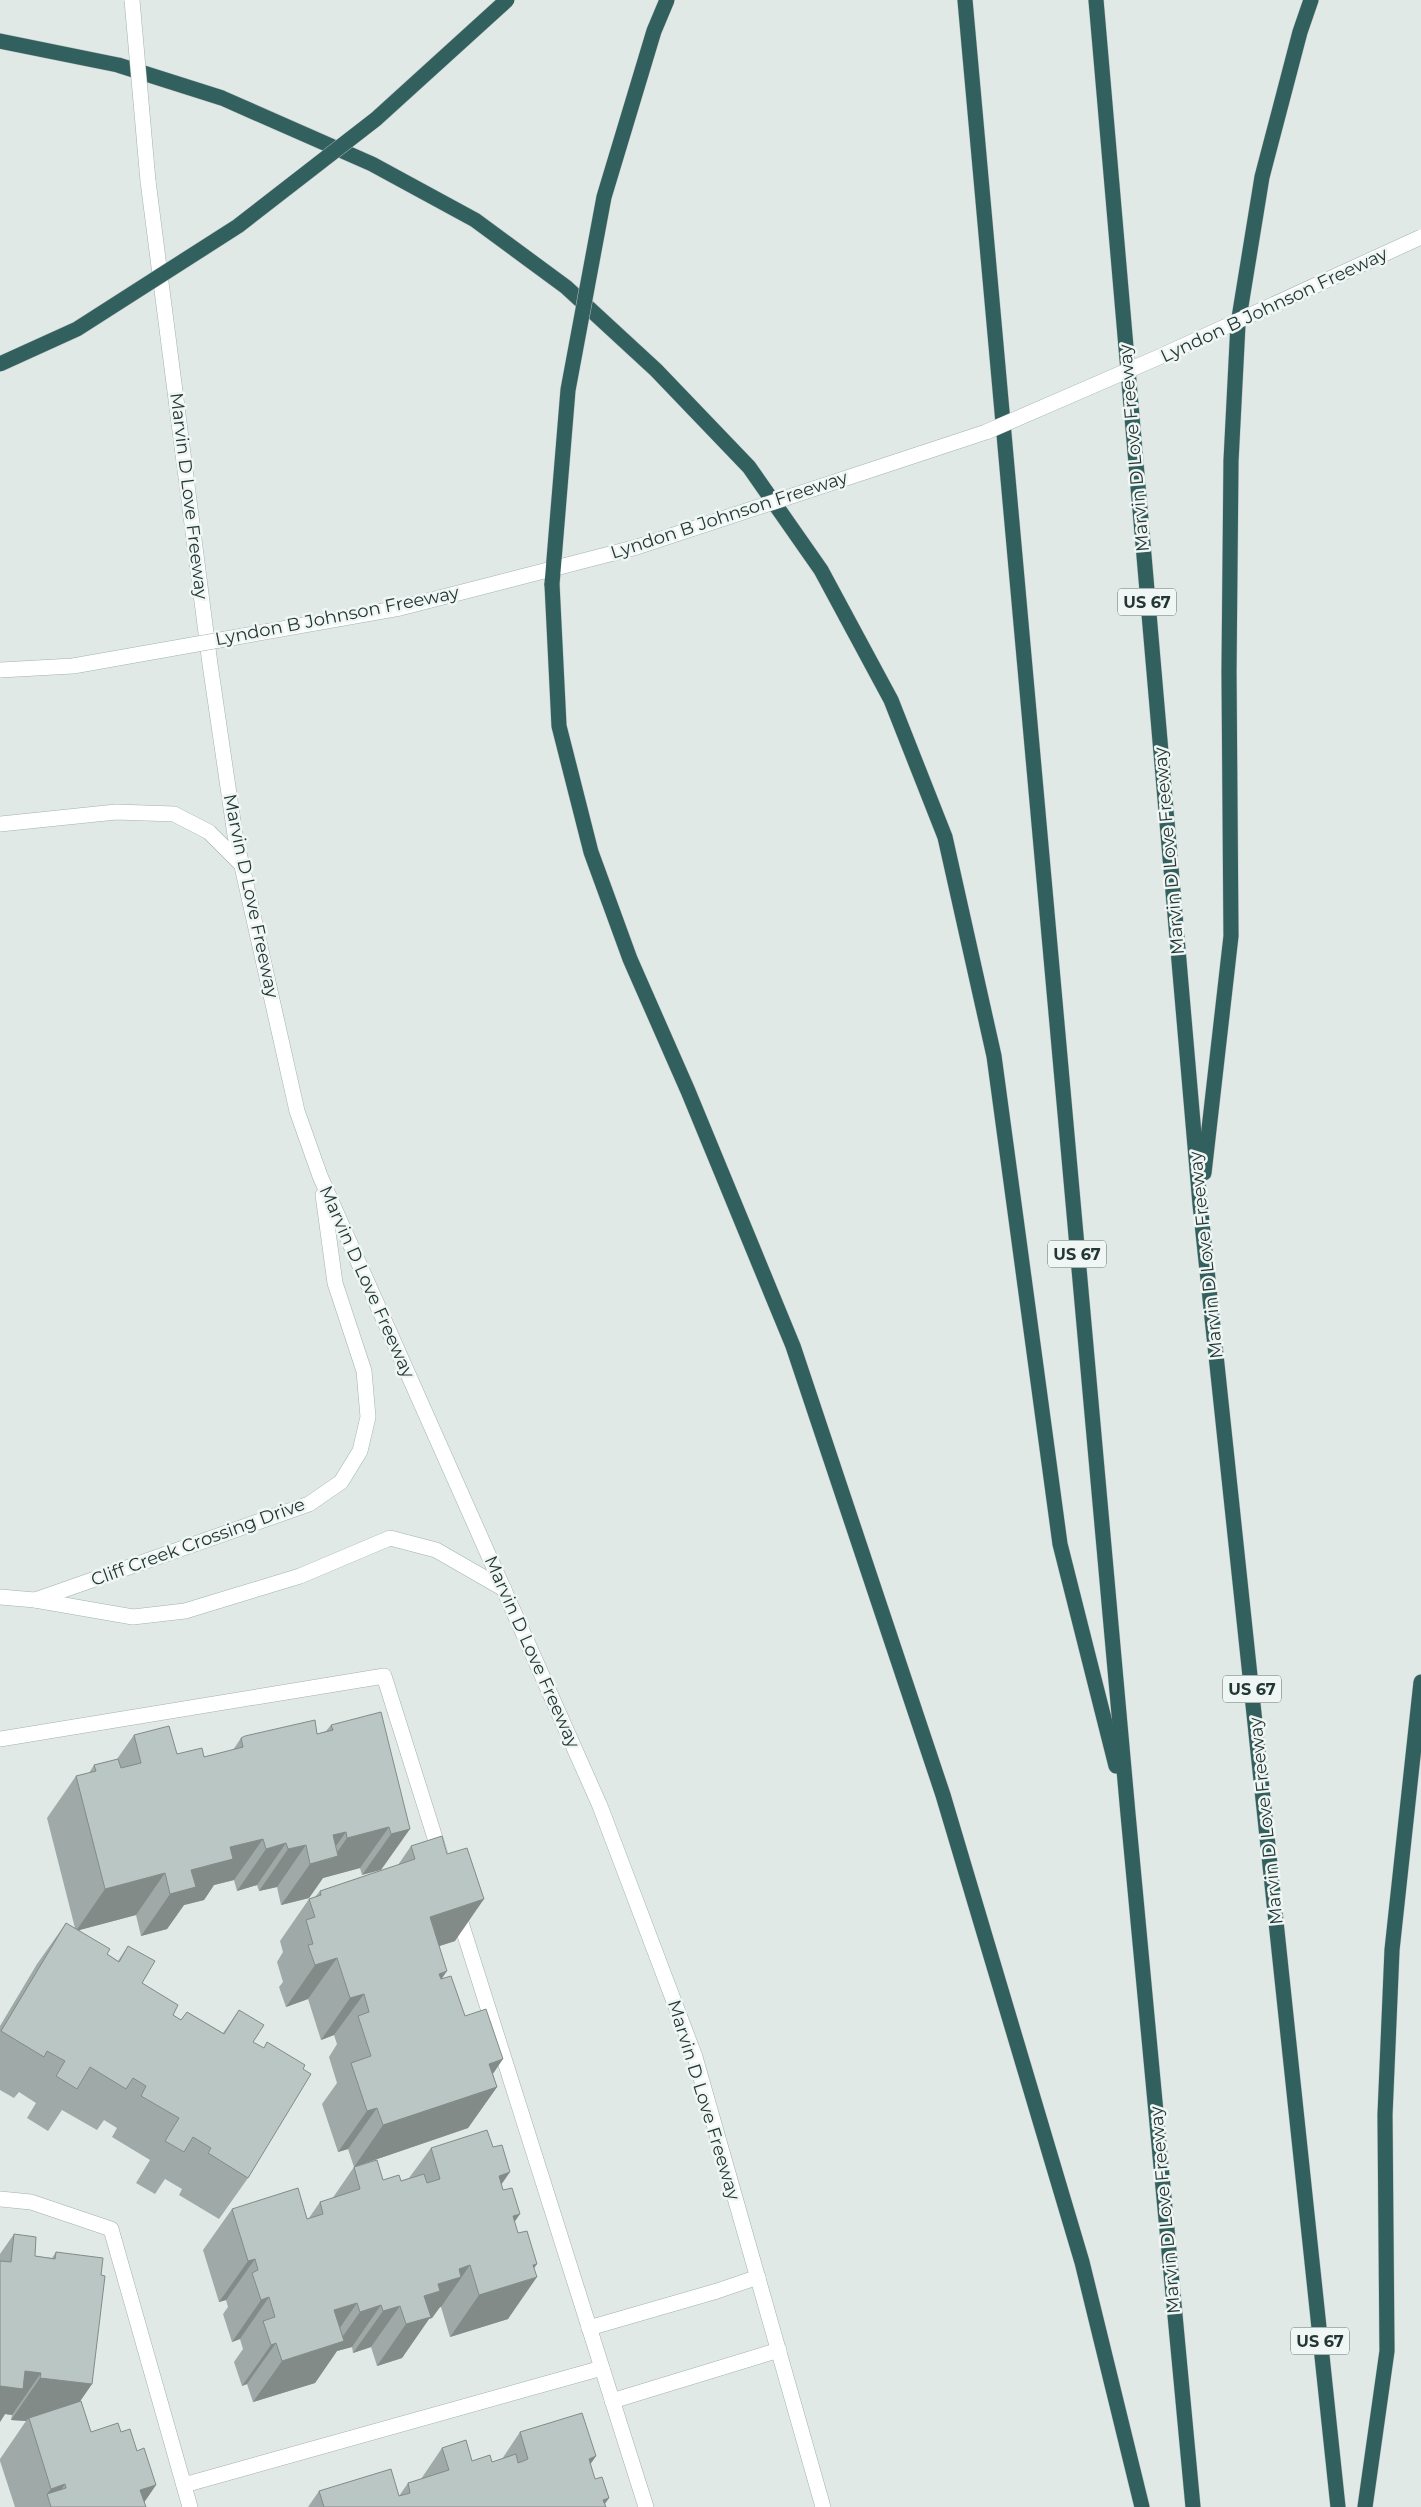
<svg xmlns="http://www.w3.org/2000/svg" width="1421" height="2507" viewBox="0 0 1421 2507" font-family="Montserrat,sans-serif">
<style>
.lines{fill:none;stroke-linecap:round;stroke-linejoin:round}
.lane-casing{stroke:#a4b0ad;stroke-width:16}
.secondary-casing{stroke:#a1b3b0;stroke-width:16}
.highway-casing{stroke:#bdc3c2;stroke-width:16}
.lane{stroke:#fff;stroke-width:15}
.secondary{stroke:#fff;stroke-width:15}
.highway{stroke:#32605e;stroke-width:15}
.secondary-bridge-casing{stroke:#a1b3b0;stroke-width:16;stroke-linecap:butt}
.highway-bridge-casing{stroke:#bdc3c2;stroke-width:16;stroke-linecap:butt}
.secondary-bridge{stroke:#fff;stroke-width:15}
.highway-bridge{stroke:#32605e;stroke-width:15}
.wall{fill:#9faaa8}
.shaded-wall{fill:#828b88}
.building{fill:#b9c6c3;stroke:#828b88}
.labels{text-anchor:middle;stroke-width:5;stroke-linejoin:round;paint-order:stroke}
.shield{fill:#f0f6f4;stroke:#60706e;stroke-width:1}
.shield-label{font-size:16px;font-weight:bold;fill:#233735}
.street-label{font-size:18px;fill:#233735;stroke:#f0f6f4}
</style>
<rect width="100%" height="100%" fill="#e0e9e6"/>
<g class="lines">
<g class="lane-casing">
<g id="lane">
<path d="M0 1739 384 1676 441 1857"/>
<path d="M457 1910 646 2507"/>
<path d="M0 2199 31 2202 111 2229 190 2507"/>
<path d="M589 2328 717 2291 758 2277"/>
<path d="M612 2401 779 2350"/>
<path d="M184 2485 602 2368"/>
</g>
</g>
<g class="secondary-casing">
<g id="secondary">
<path d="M148 181 210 664 235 835 297 1111 320 1176 600 1806 695 2057 823 2507"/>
<path d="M0 824 116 812 174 814 209 832 242 865"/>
<path d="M0 1597 35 1600 133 1617 185 1611 300 1576 390 1538 436 1550 504 1589"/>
<path d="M35 1600 309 1504 341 1482 360 1451 368 1417 364 1371 335 1283 323 1195"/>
</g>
</g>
<g class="highway-casing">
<g id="highway">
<path d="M965 0 1128 1814 1193 2507"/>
<path d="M1096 0 1200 1204 1338 2507"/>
<path d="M0 41 118 65 222 98 372 164 475 220 566 287 656 370 749 467 821 570 891 700 945 837 994 1056 1060 1544 1116 1766"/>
<path d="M552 584 559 726 591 852 630 959 688 1091 793 1346 943 1795 1082 2262 1142 2507"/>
<path d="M1204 1173 1231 936 1229 672 1231 461 1238 324 1262 177 1300 32 1311 0"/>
<path d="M1365 2507 1387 2351 1385 2115 1392 1950 1421 1682"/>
</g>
</g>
<use href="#lane" class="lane"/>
<use href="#secondary" class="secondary"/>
<use href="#highway" class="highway"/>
<g class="secondary-bridge-casing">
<g id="secondary-bridge">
<path d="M132 0 148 181"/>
<path d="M0 670 73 666 400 608 637 547 986 432 1159 357 1421 237"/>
</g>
</g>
<g class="highway-bridge-casing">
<g id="highway-bridge">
<path d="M0 364 77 329 238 226 376 119 507 0"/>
<path d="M552 584 568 390 604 197 654 31 667 0"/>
</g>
</g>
<use href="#secondary-bridge" class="secondary-bridge"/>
<use href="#highway-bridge" class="highway-bridge"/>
</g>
<g class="wall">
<path d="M331 1725 410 1829 362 1875 360 1868 323 1878 309 1898 281 1905 277 1887 259 1891 257 1885 237 1891 234 1880 214 1885 204 1900 184 1905 167 1929 141 1936 136 1915 79 1930 107 1954 118 1961 128 1946 142 1983 173 2015 181 2020 187 2012 223 2033 239 2010 253 2042 248 2178 219 2219 179 2195 182 2189 165 2179 155 2194 136 2183 150 2160 112 2137 117 2128 104 2120 97 2130 62 2110 48 2131 27 2118 36 2103 19 2092 14 2098 0 2090V2026L37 1964 66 1923 75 1928 47 1818 76 1776 89 1773 94 1765 117 1759 134 1735 177 1754 204 1757 233 1750 241 1738 317 1734 326 1731Z"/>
<path d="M411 1846 455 1941 439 1946 442 1979 465 2016 493 2074 497 2087 468 2128 354 2167 348 2149 338 2152 322 2104 337 2083 329 2057 337 2044 334 2035 321 2040 308 1999 286 2007 279 1987 283 1982 277 1962 283 1952 280 1941 309 1899 315 1897 320 1891 398 1865Z"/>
<path d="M431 2148 501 2185 518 2233 534 2268 508 2319 450 2337 441 2307H440L432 2318 429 2319 402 2358 377 2366 371 2347 353 2353 352 2347 337 2351 315 2383 253 2402 247 2384 242 2386 234 2362 243 2349 240 2339 232 2342 223 2314 228 2307 226 2300 219 2302 203 2250 232 2209 307 2219 309 2218 320 2202 332 2199 354 2167 383 2180 401 2181 409 2178Z"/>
<path d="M14 2234 35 2256 52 2258 56 2252 101 2275 92 2384 80 2401 91 2432H121L137 2451 156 2485 144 2502 146 2507H15L0 2461V2459L26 2421 11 2420 12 2415 5 2414 0 2422V2254Z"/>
<path d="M520 2432 596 2456 590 2464 595 2479 609 2498 605 2504 606 2507H308L319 2491 399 2496 408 2483 421 2479 442 2448 472 2461 492 2462 502 2459Z"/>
</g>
<g class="shaded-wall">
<path d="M389 1827 360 1868 323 1878 309 1898 281 1905 310 1864 333 1835 346 1832 326 1860 333 1858 347 1838Z"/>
<path d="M410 1829 381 1870 362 1875 391 1834Z"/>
<path d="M263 1839 234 1880 214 1885 204 1900 184 1905 167 1929 141 1936 170 1894 191 1870 230 1847Z"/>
<path d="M286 1843 257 1885 237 1891 266 1849Z"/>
<path d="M306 1845 277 1887 259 1891 288 1849Z"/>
<path d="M165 1873 136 1915 76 1931 105 1889Z"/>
<path d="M484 1899 455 1941 400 1959 430 1917Z"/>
<path d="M337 1958 308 1999 286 2007 315 1965Z"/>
<path d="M447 1971 418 2013 439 1974Z"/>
<path d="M364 1994 334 2035 321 2040 350 1998Z"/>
<path d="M503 2059 480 2093 497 2087 468 2128 354 2167 383 2125 489 2064Z"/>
<path d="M377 2108 348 2149 338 2152 367 2111Z"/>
<path d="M510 2172 481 2214 499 2176Z"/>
<path d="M520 2214 491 2256 513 2216Z"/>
<path d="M255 2259 226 2300 219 2302 248 2261Z"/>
<path d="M537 2264 525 2281 537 2277 508 2319 450 2337 479 2295 533 2265Z"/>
<path d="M470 2265 441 2307H440L432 2318 429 2319 402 2358 377 2366 406 2324 424 2296 438 2284 459 2269Z"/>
<path d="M269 2297 240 2339 232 2342 261 2300Z"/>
<path d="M357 2303 328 2345 334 2310Z"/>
<path d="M381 2305 352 2347 337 2351 315 2383 253 2402 282 2361 338 2343 360 2312Z"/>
<path d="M400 2306 371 2347 353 2353 383 2311Z"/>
<path d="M276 2343 247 2384 242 2386 271 2345Z"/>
<path d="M25 2371 41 2373 12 2415 5 2414 0 2422V2386Z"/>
<path d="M40 2378 92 2384 63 2426 29 2418 26 2421 11 2420Z"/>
<path d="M596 2456 567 2498 589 2459Z"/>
<path d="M65 2484 51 2505 47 2494 51 2489Z"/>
<path d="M156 2485 141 2507 140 2490Z"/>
<path d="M609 2498 602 2507 603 2500Z"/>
</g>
<g class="building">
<path d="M381 1712 410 1829 391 1834 389 1827 347 1838 346 1832 333 1835 338 1856 310 1864 306 1845 288 1849 286 1843 266 1849 263 1839 230 1847 233 1859 191 1870 196 1887 170 1894 165 1873 105 1889 76 1776 96 1771 94 1765 118 1759 121 1768 141 1763 134 1735 169 1726 177 1754 202 1748 204 1757 243 1747 241 1738 245 1736 315 1720 317 1734 333 1730 331 1725Z"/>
<path d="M442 1836 447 1854 467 1848 484 1899 430 1917 447 1971 439 1974 441 1979 451 1976 465 2016 486 2009 503 2059 489 2064 497 2087 383 2125 377 2108 367 2111 351 2063 371 2056 358 2016 369 2012 364 1994 350 1998 337 1958 315 1965 308 1945 313 1944 306 1920 315 1917 309 1899 321 1895 320 1891 415 1859 411 1846Z"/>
<path d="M66 1923 110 1949 107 1954 119 1962 128 1946 155 1961 142 1983 178 2005 173 2015 181 2020 187 2012 224 2034 239 2010 264 2025 253 2042 264 2048 267 2042 305 2065 303 2069 311 2074 248 2178 208 2153 211 2148 193 2137 184 2152 165 2141 179 2118 141 2096 146 2086 133 2078 126 2089 90 2067 77 2089 56 2076 65 2061 47 2051 44 2057 1 2031Z"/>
<path d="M487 2130 493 2147 502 2145 510 2172 499 2176 503 2190 512 2188 520 2214 513 2216 518 2233 527 2231 537 2264 533 2265 537 2277 479 2295 470 2265 459 2269 461 2277 438 2284 440 2291 424 2296 431 2317 406 2324 400 2306 383 2311 381 2305 360 2312 357 2303 334 2310 344 2341 282 2361 276 2343 271 2345 263 2321 275 2317 269 2297 261 2300 252 2273 258 2270 255 2259 248 2261 232 2209 298 2188 307 2219 323 2214 320 2202 360 2189 354 2167 377 2160 383 2180 399 2175 401 2181 424 2174 427 2183 440 2179 431 2148Z"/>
<path d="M14 2234 36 2237 35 2256 55 2259 56 2252 103 2258 101 2275 105 2276 92 2384 40 2378 41 2373 25 2371 23 2389 0 2386V2261L11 2262Z"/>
<path d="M81 2401 91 2432 118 2423 121 2432 130 2429 137 2451 144 2448 156 2485 140 2490 146 2507H51L47 2494 66 2488 65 2484 51 2489 29 2418Z"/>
<path d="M582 2413 596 2456 589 2459 595 2479 602 2477 609 2498 603 2500 606 2507H324L319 2491 391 2469 399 2496 410 2493 408 2483 449 2470 442 2448 466 2440 472 2461 490 2455 492 2462 516 2454 518 2463 528 2459 520 2432Z"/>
</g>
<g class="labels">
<g class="shield">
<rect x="1118" y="588.5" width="58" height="27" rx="4"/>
<rect x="1048" y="1240.5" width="58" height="27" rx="4"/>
<rect x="1223" y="1675.5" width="58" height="27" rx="4"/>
<rect x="1291" y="2327.5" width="58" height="27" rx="4"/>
</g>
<g class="shield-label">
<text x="1147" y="608">US 67</text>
<text x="1077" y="1260">US 67</text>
<text x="1252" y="1695">US 67</text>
<text x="1320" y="2347">US 67</text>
</g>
<g class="street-label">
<text transform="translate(1274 305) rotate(-25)" y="6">Lyndon B Johnson Freeway</text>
<text transform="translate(1134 448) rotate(-95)" y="6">Marvin D Love Freeway</text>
<text transform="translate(189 496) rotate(83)" y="6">Marvin D Love Freeway</text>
<text transform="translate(729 515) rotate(-18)" y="6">Lyndon B Johnson Freeway</text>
<text transform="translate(337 616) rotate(-11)" y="6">Lyndon B Johnson Freeway</text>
<text transform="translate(1169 851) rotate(-95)" y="6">Marvin D Love Freeway</text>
<text transform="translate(251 896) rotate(78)" y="6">Marvin D Love Freeway</text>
<text transform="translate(1206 1255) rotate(-96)" y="6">Marvin D Love Freeway</text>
<text transform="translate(367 1282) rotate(66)" y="6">Marvin D Love Freeway</text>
<text transform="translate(198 1542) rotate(-20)" y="6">Cliff Creek Crossing Drive</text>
<text transform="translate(532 1652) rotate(66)" y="6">Marvin D Love Freeway</text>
<text transform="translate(1266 1821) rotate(-96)" y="6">Marvin D Love Freeway</text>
<text transform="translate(704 2100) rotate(73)" y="6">Marvin D Love Freeway</text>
<text transform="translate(1165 2210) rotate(-95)" y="6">Marvin D Love Freeway</text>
</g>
</g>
</svg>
